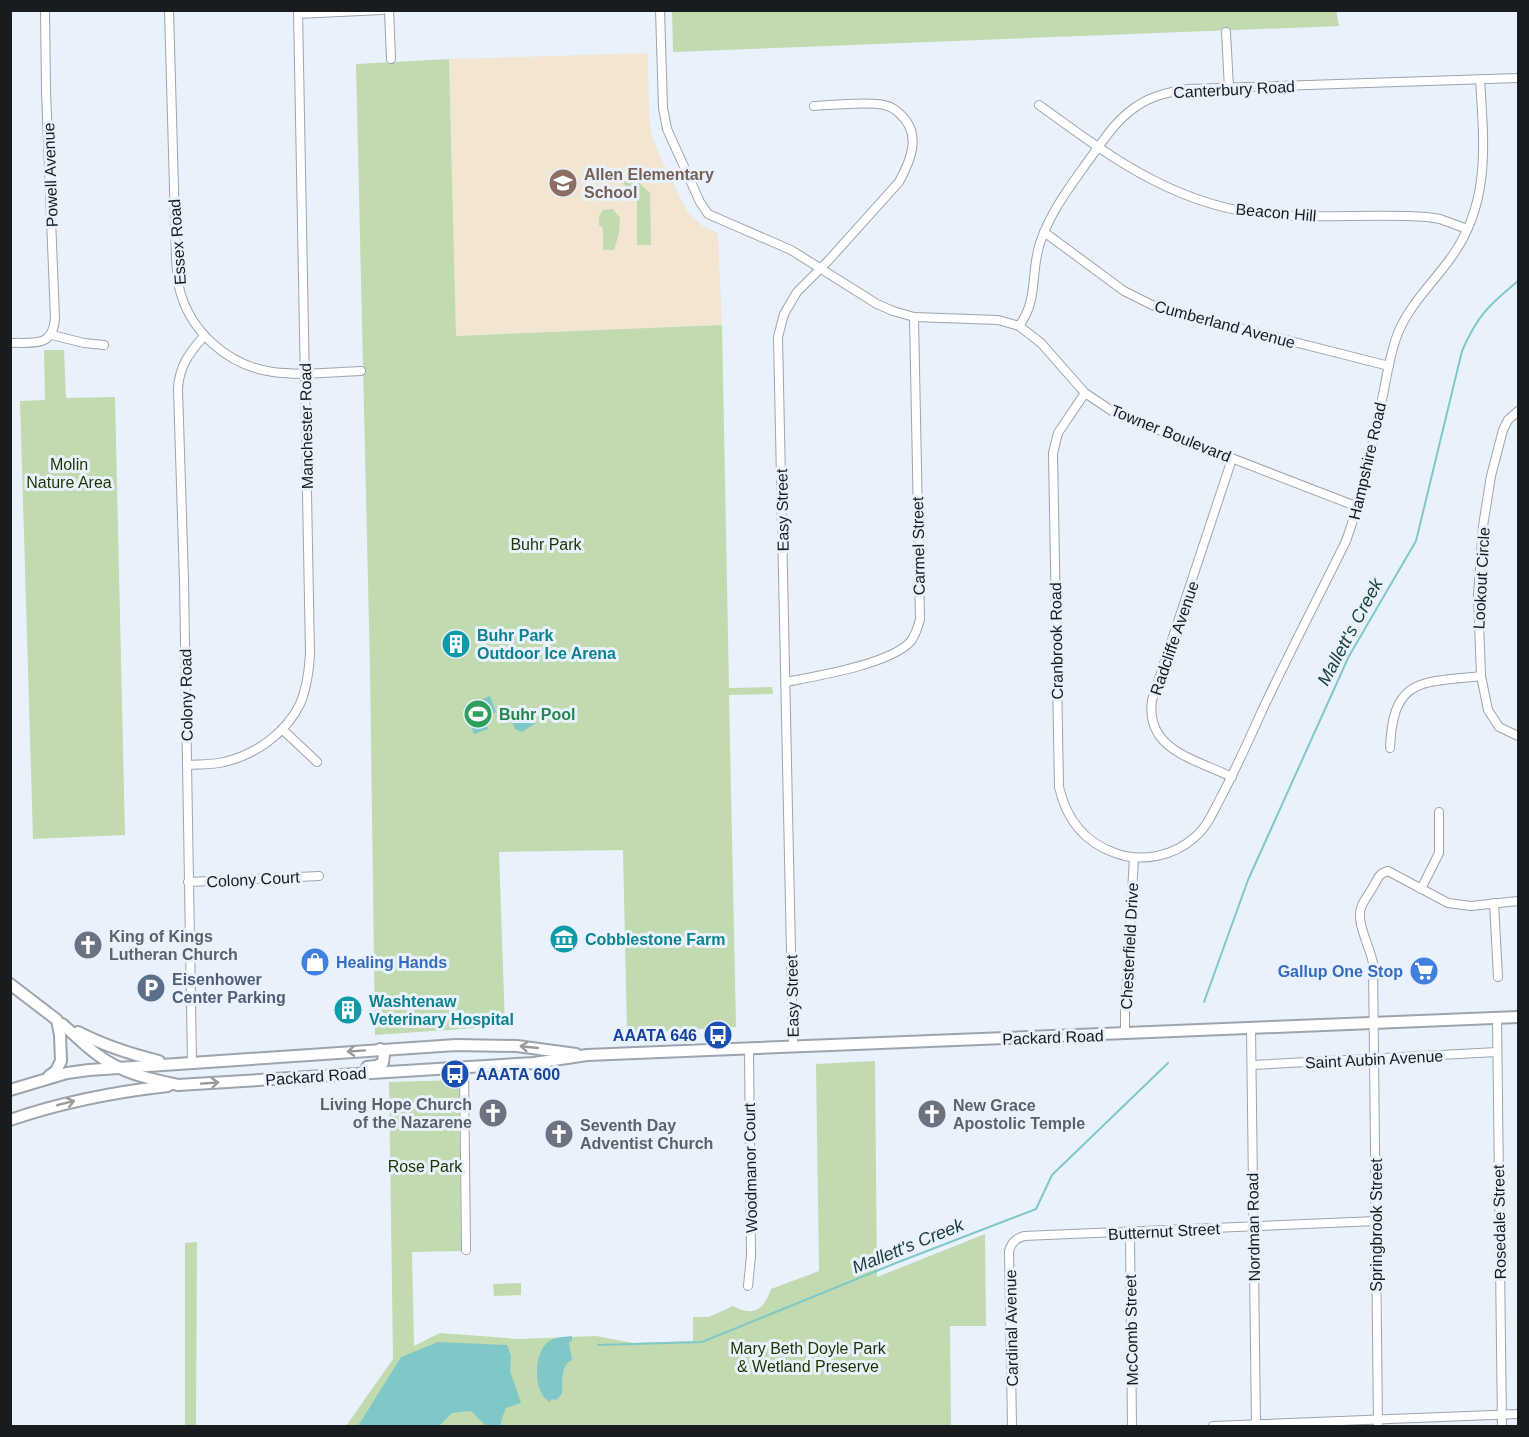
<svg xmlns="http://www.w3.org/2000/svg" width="1529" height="1437" viewBox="0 0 1529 1437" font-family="Arial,sans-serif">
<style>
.education{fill:#f2e5d1}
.green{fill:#c1dab0}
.water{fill:#80c8c8}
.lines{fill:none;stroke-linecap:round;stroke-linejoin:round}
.stream{stroke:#80c8c8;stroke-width:2}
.minor-casing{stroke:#9ca5ae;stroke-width:10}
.secondary-casing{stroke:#9ca5ae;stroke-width:14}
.minor{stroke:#fff;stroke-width:8}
.secondary{stroke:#fff;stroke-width:10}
.oneway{stroke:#98999a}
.labels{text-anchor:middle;stroke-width:6;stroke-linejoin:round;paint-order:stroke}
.street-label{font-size:16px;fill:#191c1f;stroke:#e9f2fc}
.education-label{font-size:16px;font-weight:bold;fill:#785e54;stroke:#e9f2fc;text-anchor:start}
.park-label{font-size:16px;fill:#1c3500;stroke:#e9f2fc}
.culture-label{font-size:16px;font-weight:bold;fill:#0d838f;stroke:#e9f2fc;text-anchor:start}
.leisure-label{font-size:16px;font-weight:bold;fill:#27864d;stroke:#e9f2fc;text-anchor:start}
.worship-label{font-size:16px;font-weight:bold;fill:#5b616d;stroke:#e9f2fc;text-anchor:start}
.shop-label{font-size:16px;font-weight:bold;fill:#366cbe;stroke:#e9f2fc;text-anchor:start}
.service-label{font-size:16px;font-weight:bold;fill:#4e5e75;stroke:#e9f2fc;text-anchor:start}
.transit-label{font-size:16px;font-weight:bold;fill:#164399;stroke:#e9f2fc;text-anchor:end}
.water-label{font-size:18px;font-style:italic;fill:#1d4041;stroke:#e9f2fc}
</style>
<rect width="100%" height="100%" fill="#e9f2fc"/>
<path class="education" d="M648 53 649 115 651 131 658 152 688 213 704 227 718 233 722 325 456 336 449 59Z"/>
<g class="green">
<path d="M1336 10 1339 26 673 52 672 11Z"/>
<path d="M449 59 456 336 722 325 729 688 772 687 773 694 729 695 736 1027 627 1033 623 850 499 852 505 1026 375 1035 370 668 356 64Z"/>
<path d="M633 177 650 193 651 245H637V198L628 197 631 190 621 182Z"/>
<path d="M613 209 620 218 619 233 614 250H603V228L599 225V216L603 210Z"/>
<path d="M44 350H64L66 398 115 397 125 835 33 839 20 401 45 400Z"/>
<path d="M875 1061 877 1277 985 1234 986 1326H950L951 1426H346L393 1359 389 1082 459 1080 461 1251 412 1252 414 1346 440 1333 519 1339 596 1336 633 1343 693 1341V1317H709L733 1306C753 1317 764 1310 771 1289L819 1271 816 1064Z"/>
<path d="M197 1242 196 1426H185V1243Z"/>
<path d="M521 1283V1295L494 1296 493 1284Z"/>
</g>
<g class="water">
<path d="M490 696 496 712 484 717 488 729 474 734 464 706Z"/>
<path d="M508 709H515L536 723 522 732 515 729Z"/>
<path d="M572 1336V1341L569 1342 572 1360C560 1366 563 1381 562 1394L556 1400 552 1399 550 1402C533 1394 533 1353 548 1342 555 1337 564 1337 572 1336Z"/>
<path d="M438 1342 507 1345 511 1356 510 1371 521 1403 506 1408 501 1421V1426H486L471 1411 452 1413 439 1426H358L401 1357Z"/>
</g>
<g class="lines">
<g class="stream">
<path d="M1204 1002 1248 880 1349 656 1416 541 1462 351C1477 316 1489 305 1518 281"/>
<path d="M598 1345 702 1342 896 1263 1036 1209 1052 1175 1168 1063"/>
</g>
<g class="minor-casing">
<g id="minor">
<path d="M169 10 176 259C177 268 177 278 179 287 189 331 228 366 273 372 302 376 332 372 361 371"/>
<path d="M389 10 391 59"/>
<path d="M660 10 663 108 667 129 700 202 708 214 791 250 877 304 893 311 914 317 998 320 1019 326 1041 343 1085 393 1115 413 1358 507"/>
<path d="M298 14 382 10"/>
<path d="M1226 32 1229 88"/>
<path d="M1039 105C1112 158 1178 208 1272 215 1323 219 1376 213 1427 217L1440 219 1467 229"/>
<path d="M1044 232 1124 291 1156 307 1389 366"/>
<path d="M1019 326C1039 299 1030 273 1040 243 1051 210 1072 184 1091 157 1105 138 1117 119 1137 106 1153 95 1170 92 1189 89L1518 78"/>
<path d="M52 335 84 343 104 345"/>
<path d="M10 343C34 342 52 348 55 319L46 92 45 10"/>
<path d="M1085 393 1058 433 1053 453 1059 787C1066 818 1084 842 1115 853 1142 863 1174 856 1195 837 1207 827 1213 812 1220 799 1235 771 1248 742 1261 713 1288 655 1318 598 1346 541 1363 494 1372 444 1383 395 1387 375 1390 353 1398 333 1410 304 1432 284 1450 259 1491 204 1484 144 1480 79"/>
<path d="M1518 411 1508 420 1503 430 1491 476 1483 526 1478 595 1481 676 1488 710 1499 727 1518 736"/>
<path d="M786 682C817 676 891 664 911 641 916 634 918 627 920 619L914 317"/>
<path d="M282 729 317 762"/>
<path d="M1390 748C1393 676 1422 683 1481 676"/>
<path d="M187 765C199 764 212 765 224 762 255 755 286 733 300 704 307 688 309 671 310 654L298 10"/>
<path d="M1232 777C1195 759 1145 750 1152 700L1232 459"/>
<path d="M188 882 319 876"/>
<path d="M1421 889 1439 853V812"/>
<path d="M1494 903 1498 977"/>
<path d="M1497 1018 1502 1426"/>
<path d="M1251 1028 1256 1426"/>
<path d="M1125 1033V1011L1134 858"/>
<path d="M793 1047 778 337 784 314 797 292 828 261 899 182C911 160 922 134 900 114 896 110 891 106 884 105 869 101 832 105 814 106"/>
<path d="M192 1062 184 581 178 389C179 367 189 353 204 336"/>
<path d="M1252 1065 1497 1052"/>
<path d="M464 1066 466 1250"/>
<path d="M1130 1233 1132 1426"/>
<path d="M748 1286 751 1256 749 1049"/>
<path d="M1012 1426 1009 1251C1012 1242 1015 1239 1024 1236L1376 1221"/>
<path d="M1213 1426 1518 1414"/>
<path d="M1378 1426 1373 963C1370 947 1356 923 1361 908 1363 901 1369 894 1373 887 1377 880 1379 873 1388 871L1448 903 1471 906 1518 901"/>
</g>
</g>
<g class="secondary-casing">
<g id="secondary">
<path d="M10 984 57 1020 60 1035 61 1061 56 1071 49 1076"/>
<path d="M62 1024C74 1034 85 1046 98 1055 121 1073 150 1079 178 1085L534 1063 587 1055 1518 1017"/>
<path d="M78 1032C105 1046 130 1054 159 1061"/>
<path d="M367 1067 376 1066 383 1063 384 1054 380 1049"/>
<path d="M10 1090 67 1073 89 1070 456 1045 517 1046 576 1054"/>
<path d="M10 1120C62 1102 114 1092 168 1086"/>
</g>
</g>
<use href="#minor" class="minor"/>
<use href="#secondary" class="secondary"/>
</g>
<defs><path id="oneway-shaft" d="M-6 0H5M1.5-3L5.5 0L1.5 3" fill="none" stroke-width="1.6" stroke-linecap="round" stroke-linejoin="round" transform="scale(1.5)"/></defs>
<g class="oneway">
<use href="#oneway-shaft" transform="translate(529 1047) rotate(-174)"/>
<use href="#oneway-shaft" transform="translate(356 1051) rotate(176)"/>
<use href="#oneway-shaft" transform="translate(210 1083) rotate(-4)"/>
<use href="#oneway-shaft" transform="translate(66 1103) rotate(-14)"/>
</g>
<defs>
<g id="school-disc" transform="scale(1.5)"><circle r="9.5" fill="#8d6e63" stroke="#e9f2fc"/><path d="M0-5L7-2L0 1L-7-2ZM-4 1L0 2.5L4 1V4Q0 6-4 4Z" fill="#fff"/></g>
<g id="building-disc" transform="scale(1.5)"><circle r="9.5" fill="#0f9aa8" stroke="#e9f2fc"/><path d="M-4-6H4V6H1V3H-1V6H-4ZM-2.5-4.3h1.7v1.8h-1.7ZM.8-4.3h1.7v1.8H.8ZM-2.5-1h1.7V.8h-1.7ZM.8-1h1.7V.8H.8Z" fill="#fff"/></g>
<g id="stadium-disc" transform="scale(1.5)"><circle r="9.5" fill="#2e9e5b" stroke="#e9f2fc"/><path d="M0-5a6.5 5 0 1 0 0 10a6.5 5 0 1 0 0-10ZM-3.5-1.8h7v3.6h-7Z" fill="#fff"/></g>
<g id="museum-disc" transform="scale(1.5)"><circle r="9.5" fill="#0f9aa8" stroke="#e9f2fc"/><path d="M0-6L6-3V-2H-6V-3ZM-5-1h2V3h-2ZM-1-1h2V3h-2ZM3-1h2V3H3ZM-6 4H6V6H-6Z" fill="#fff"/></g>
<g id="church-disc" transform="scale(1.5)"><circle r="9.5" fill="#6b7280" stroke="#e9f2fc"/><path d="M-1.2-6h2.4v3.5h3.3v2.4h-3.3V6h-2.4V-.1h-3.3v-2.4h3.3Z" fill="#fff"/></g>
<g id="shop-disc" transform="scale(1.5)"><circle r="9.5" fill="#3f7fe0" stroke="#e9f2fc"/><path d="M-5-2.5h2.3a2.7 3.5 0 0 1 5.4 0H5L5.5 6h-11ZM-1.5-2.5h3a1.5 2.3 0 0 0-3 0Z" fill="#fff"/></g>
<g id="supermarket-disc" transform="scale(1.5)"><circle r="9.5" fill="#3f7fe0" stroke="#e9f2fc"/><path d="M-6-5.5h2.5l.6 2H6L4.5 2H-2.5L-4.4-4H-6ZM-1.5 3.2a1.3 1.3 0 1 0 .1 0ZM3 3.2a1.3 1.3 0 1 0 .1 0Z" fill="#fff"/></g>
<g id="parking-disc" transform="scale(1.5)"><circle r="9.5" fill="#5c6f8a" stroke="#e9f2fc"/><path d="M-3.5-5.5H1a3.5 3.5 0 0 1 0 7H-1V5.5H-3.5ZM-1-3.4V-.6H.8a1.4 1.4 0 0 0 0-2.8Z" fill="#fff"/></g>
<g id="bus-disc" transform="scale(1.5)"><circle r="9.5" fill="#1a4fb4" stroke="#e9f2fc"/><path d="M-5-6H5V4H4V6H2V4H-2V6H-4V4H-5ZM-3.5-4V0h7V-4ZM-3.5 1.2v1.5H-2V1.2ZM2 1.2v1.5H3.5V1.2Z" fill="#fff"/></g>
</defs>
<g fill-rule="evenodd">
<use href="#school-disc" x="563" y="183"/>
<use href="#building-disc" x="456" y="644"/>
<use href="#stadium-disc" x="478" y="714"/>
<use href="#museum-disc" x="564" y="939"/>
<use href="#church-disc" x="88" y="945"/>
<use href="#shop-disc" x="315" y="962"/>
<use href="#supermarket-disc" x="1424" y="971"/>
<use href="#parking-disc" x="151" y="988"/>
<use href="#building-disc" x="348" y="1010"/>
<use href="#bus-disc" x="718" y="1035"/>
<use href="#bus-disc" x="455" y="1074"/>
<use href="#church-disc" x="493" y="1113"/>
<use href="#church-disc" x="932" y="1114"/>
<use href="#church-disc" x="559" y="1134"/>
</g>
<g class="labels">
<g class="street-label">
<text transform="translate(1234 89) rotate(-3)" y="6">Canterbury Road</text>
<text transform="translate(50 175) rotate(-92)" y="6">Powell Avenue</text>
<text transform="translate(1276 212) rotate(5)" y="6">Beacon Hill</text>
<text transform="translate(177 242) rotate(-94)" y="6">Essex Road</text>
<text transform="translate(1225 324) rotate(15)" y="6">Cumberland Avenue</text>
<text transform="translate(306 426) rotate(-91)" y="6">Manchester Road</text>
<text transform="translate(1171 433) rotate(22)" y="6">Towner Boulevard</text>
<text transform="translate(1367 461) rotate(-77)" y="6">Hampshire Road</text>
<text transform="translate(782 510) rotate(-91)" y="6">Easy Street</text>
<text transform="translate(918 546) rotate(-91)" y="6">Carmel Street</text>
<text transform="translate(1481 578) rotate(-87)" y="6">Lookout Circle</text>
<text transform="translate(1174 638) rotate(-71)" y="6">Radcliffe Avenue</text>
<text transform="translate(1056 641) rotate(-91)" y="6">Cranbrook Road</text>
<text transform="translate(186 695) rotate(-91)" y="6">Colony Road</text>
<text transform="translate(253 879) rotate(-3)" y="6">Colony Court</text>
<text transform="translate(1129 946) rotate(-87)" y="6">Chesterfield Drive</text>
<text transform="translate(792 996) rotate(-91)" y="6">Easy Street</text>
<text transform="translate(1053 1037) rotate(-2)" y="6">Packard Road</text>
<text transform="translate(1374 1059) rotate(-3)" y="6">Saint Aubin Avenue</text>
<text transform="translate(316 1076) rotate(-4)" y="6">Packard Road</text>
<text transform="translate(750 1168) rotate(-91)" y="6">Woodmanor Court</text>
<text transform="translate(1499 1222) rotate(-91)" y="6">Rosedale Street</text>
<text transform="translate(1376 1225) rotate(-90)" y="6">Springbrook Street</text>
<text transform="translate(1253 1227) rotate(-91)" y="6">Nordman Road</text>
<text transform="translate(1164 1231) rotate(-3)" y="6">Butternut Street</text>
<text transform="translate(1011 1328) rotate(-91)" y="6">Cardinal Avenue</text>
<text transform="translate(1131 1330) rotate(-91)" y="6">McComb Street</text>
</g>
<g class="education-label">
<text x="584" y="180">Allen Elementary<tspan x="584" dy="18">School</tspan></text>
</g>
<g class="park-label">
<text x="69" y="470">Molin<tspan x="69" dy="18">Nature Area</tspan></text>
<text x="546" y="550">Buhr Park</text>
<text x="425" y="1172">Rose Park</text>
<text x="808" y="1354">Mary Beth Doyle Park<tspan x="808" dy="18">&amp; Wetland Preserve</tspan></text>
</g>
<g class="culture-label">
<text x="477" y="641">Buhr Park<tspan x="477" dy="18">Outdoor Ice Arena</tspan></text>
<text x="585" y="945">Cobblestone Farm</text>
<text x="369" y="1007">Washtenaw<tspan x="369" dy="18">Veterinary Hospital</tspan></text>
</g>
<g class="leisure-label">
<text x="499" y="720">Buhr Pool</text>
</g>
<g class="worship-label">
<text x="109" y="942">King of Kings<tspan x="109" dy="18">Lutheran Church</tspan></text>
<text x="472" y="1110" text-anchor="end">Living Hope Church<tspan x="472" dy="18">of the Nazarene</tspan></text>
<text x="953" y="1111">New Grace<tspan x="953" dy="18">Apostolic Temple</tspan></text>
<text x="580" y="1131">Seventh Day<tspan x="580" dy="18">Adventist Church</tspan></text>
</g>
<g class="shop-label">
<text x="336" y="968">Healing Hands</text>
<text x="1403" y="977" text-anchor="end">Gallup One Stop</text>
</g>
<g class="service-label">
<text x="172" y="985">Eisenhower<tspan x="172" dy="18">Center Parking</tspan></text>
</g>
<g class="transit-label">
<text x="697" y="1041">AAATA 646</text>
<text x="476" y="1080" text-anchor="start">AAATA 600</text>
</g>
<g class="water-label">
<text transform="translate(1350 632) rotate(-62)" y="6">Mallett's Creek</text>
<text transform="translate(908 1246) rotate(-22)" y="6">Mallett's Creek</text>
</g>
</g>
<rect width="1529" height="1437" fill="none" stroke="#191c1f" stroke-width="24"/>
</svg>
